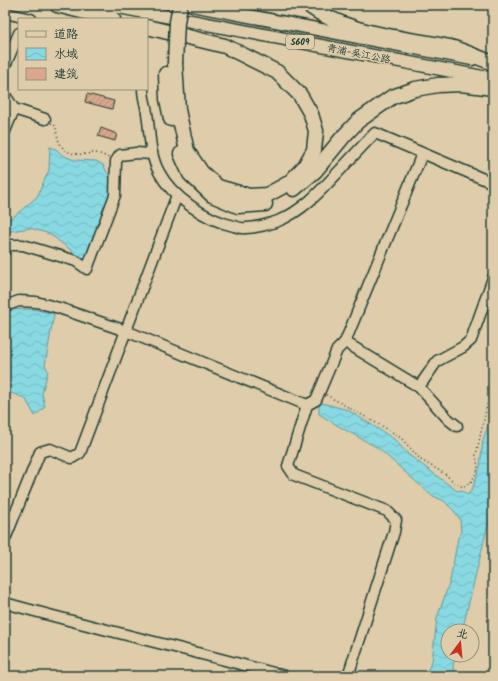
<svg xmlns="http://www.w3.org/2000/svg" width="498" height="681" viewBox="0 0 498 681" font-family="Kalam,'LXGW WenKai TC',sans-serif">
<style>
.water{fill:url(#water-waves);stroke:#5e9b9c}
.building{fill:url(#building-hatch);stroke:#1f3d34}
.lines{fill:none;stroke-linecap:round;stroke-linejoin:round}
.minor-casing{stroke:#1f3d34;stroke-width:13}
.major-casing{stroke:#1f3d34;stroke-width:15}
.highway-casing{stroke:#1f3d34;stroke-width:17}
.path{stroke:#1f3d34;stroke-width:1.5;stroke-dasharray:1 3;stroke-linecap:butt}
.minor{stroke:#deccaa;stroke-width:10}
.major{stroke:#deccaa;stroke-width:12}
.highway{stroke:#deccaa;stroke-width:14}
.highway-bridge-casing{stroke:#1f3d34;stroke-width:17;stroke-linecap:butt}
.highway-bridge{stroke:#deccaa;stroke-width:14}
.labels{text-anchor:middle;stroke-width:3;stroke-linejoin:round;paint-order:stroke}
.shield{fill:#deccaa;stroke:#586857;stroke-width:1}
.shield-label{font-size:9px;font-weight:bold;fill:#1f3d34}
.street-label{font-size:10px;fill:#1f3d34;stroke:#deccaa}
</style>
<defs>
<pattern id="water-waves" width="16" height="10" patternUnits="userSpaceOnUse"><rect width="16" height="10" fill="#88d9e2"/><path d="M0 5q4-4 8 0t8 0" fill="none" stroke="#75bbc2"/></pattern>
<pattern id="building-hatch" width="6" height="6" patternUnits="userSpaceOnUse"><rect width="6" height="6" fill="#daa78d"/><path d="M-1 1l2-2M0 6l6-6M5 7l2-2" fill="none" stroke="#b08974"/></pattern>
</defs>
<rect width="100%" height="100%" fill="#deccaa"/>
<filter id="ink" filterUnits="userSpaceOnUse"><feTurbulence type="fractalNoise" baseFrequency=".025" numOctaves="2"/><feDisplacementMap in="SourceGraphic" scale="8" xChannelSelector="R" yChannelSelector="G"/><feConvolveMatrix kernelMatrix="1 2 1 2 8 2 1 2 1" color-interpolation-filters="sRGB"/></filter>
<g filter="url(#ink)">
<g class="water">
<path d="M50 147 56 149 62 155 74 160 96 161 103 165 111 179V195L86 262 50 234 30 228 11 231 5 237V219L12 218 37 197 49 170Z"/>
<path d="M33 309 54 314 45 365 48 371 42 393 45 407 35 416 25 398 5 391V310Z"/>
<path d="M322 403 348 410 394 439 409 455 457 491 461 490 468 495 473 487 480 466 483 440 493 411V504L462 631H448V655H456L453 666 454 676H425L432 661 434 644 437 618 450 581 458 538 461 533 460 519 454 511 444 501 431 495 378 448 340 427 319 414V406Z"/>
</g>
<g class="building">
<path d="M87 94 114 101 112 109 85 102Z"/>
<path d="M101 128 117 134 115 141 98 136Z"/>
</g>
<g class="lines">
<g class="minor-casing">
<g id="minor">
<path d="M5 13 31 19"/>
<path d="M5 66 19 33"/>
<path d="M143 89C143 98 146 104 147 113 150 132 149 154 159 172 172 197 206 220 234 226 237 227 242 229 246 228 255 228 270 224 278 221 305 210 324 187 343 167 354 155 364 144 375 133L493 183"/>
<path d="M5 95 14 109 45 119"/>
<path d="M5 131 14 109"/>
<path d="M5 250 7 246 12 245H23L76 261 87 269 115 195 116 161 120 155 136 153 152 154"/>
<path d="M5 306 19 301 36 302 59 308 126 331 307 405"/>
<path d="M345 342 419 387 437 361 463 347 471 340 493 278"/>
<path d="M419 387 448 419 457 426"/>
<path d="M5 539 40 452 50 449 72 458 80 453 177 195"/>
<path d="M5 603C98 629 191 650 284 676"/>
<path d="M348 676 394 532 396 520 387 511 294 475 288 466 307 405 316 400 337 350 345 342 422 154"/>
</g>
</g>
<g class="major-casing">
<g id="major">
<path d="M108 5 493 79"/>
<path d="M192 5 472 59"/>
</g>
</g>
<g class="highway-casing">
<g id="highway">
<path d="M57 5 113 19"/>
<path d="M308 5C347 35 403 37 450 47 464 51 479 58 493 63"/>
<path d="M147 27 225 46 277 72 300 95 311 114 316 131 314 150 305 166 289 183 267 195 249 196 218 187 202 173 187 151 178 110 175 63"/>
<path d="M166 74 167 99 171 119"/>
<path d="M181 154 190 174 212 195 238 206 265 204"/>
<path d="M294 189 315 171 343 137 358 121 392 97 415 89 438 85 461 84 493 88"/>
</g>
</g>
<g class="path">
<path d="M51 123 56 126C57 145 64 156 85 154 88 154 91 153 94 153 99 153 105 156 109 158"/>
<path d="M326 395 328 396 394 433 402 439 421 460 445 474 455 483 463 487 472 481 478 469 476 455 488 401 493 388"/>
</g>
<use href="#minor" class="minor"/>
<use href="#major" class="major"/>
<use href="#highway" class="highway"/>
<g class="highway-bridge-casing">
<path id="highway-bridge" d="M175 63 177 22 180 5"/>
</g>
<use href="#highway-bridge" class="highway-bridge"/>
</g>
</g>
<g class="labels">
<rect class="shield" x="286" y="35" width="28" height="14" rx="3"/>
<g class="shield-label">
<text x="300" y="45">S609</text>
</g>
<g class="street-label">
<text transform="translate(359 53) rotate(11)" y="4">青浦-吴江公路</text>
</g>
</g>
<rect width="498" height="681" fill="none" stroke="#deccaa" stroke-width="20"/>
<rect x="10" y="10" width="478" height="661" fill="none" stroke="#1f3d34" stroke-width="1.5" filter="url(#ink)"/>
<rect x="18" y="18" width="130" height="72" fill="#deccaa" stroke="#92937b"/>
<rect x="26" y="31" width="20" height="6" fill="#deccaa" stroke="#92937b"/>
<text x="54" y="38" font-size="12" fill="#1f3d34">道路</text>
<rect x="26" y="48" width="20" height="12" fill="url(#water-waves)" stroke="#92937b"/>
<text x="54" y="58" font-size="12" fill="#1f3d34">水域</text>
<rect x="26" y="68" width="20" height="12" fill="#daa78d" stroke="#92937b"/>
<text x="54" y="78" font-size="12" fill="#1f3d34">建筑</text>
<g transform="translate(460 643) rotate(16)"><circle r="19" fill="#deccaa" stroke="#92937b"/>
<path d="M0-3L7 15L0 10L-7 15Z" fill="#c8321e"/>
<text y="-6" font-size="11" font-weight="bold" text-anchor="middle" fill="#1f3d34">北</text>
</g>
</svg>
